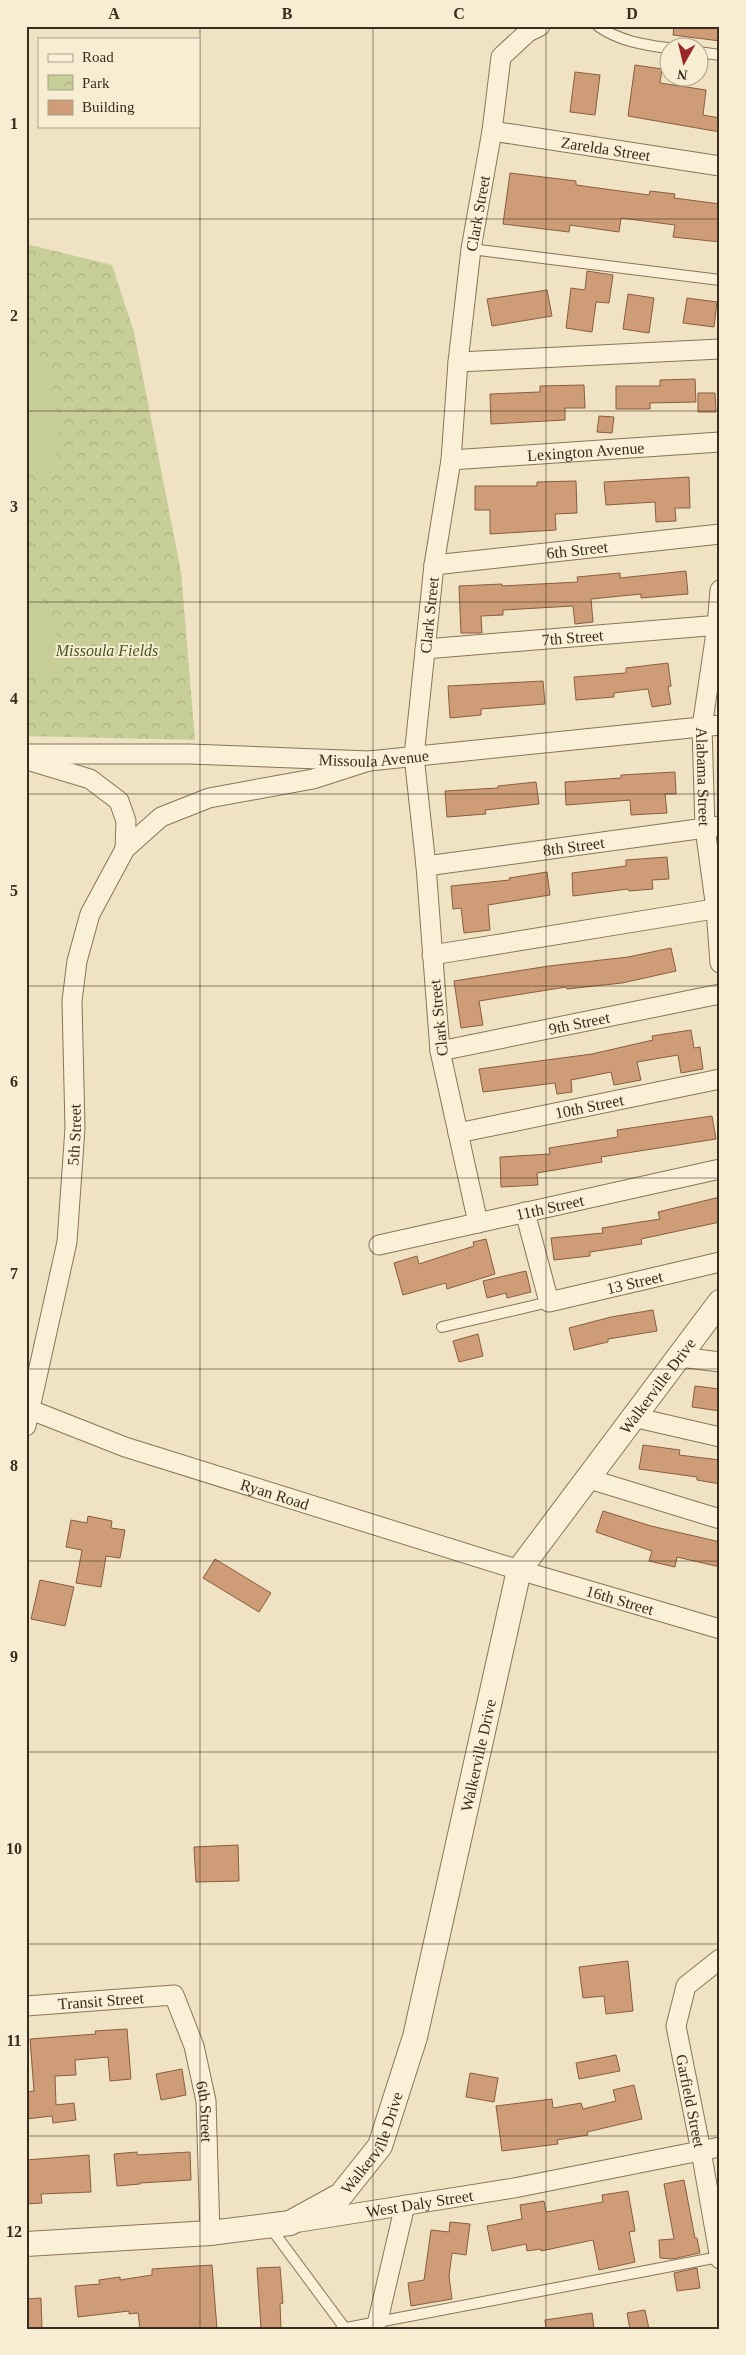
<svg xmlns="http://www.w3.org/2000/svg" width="746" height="2355" viewBox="0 0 746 2355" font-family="'Times New Roman',serif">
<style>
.park{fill:url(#park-crowns)}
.garden{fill:#c7ce97}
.building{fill:#ce9d78;stroke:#8a5d3f}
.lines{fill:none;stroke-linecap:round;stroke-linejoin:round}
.service-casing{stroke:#8a7459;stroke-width:12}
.minor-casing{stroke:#8a7459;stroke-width:21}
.tertiary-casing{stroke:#8a7459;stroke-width:26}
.service{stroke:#faf0d7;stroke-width:10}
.minor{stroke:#faf0d7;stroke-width:19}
.tertiary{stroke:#faf0d7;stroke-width:24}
.grid{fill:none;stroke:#3a2c1e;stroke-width:1;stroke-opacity:0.55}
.labels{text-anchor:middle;stroke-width:4;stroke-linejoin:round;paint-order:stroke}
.street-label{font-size:16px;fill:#3a2c1e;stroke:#f6edd3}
.park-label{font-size:16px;font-style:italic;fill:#4a5724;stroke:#f6edd3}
.neatline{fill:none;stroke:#3a2c1e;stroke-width:2}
.grid-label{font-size:16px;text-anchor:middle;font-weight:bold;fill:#3a2c1e}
</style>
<defs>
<pattern id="park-crowns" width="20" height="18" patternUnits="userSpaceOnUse" patternTransform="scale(1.25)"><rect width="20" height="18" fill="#c7ce97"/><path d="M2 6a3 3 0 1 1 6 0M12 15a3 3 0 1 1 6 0" fill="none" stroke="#acb182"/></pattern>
</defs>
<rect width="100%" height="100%" fill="#efe3c3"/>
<path class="park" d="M26 244 112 265 134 332 181 572 195 740 26 736Z"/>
<g class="garden">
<path d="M26 334C44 358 59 398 58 428 57 443 54 459 53 474L26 470Z"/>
<path d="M26 576 48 608 67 667 26 676Z"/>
</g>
<g class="building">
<path d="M674 26H720V41L673 35Z"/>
<path d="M635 65 662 69 660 83 706 90 703 115 720 118V132L628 116Z"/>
<path d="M575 72 600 75 595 115 570 112Z"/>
<path d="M510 173 576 181V185L649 195 650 191 675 194 674 198 720 204V242L673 237 675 225 621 218 619 232 570 225 569 232 503 224Z"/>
<path d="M587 271 613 275 609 303 596 302 592 332 566 328 571 288 585 290Z"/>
<path d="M547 290 552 316 492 326 487 299Z"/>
<path d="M628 294 654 298 649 333 623 329Z"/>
<path d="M687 298 717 302 714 327 683 323Z"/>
<path d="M695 379 696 402 650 403V409H616V386H660V380Z"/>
<path d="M584 385 585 408H565V420L491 424 490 394 540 392V386Z"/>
<path d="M698 393H715L716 412H698Z"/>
<path d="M599 416 614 417 612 433 597 432Z"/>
<path d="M689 477 690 508H675L676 521 656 522 655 502 606 505 604 482Z"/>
<path d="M576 481 577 513 555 514 556 530 490 534V510H475V486H537V482Z"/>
<path d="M686 571 688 594 641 598V594L591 599 593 622 575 624 573 606 503 610V615L481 616 482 633H461L459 586 502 584V586L578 582 577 577 620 573V578Z"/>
<path d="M668 663 671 686 668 687 671 704 652 707 648 689 614 693V697L576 700 574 677 626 673V668Z"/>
<path d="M543 681 545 704 481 709V715L450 718 448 686Z"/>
<path d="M675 772 676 794H665L667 813 631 815 630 800 566 805 565 782 621 778V775Z"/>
<path d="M536 782 539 804 485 810 486 814 447 817 445 791 498 788V786Z"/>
<path d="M667 857 669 879 652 880 653 889 629 891 628 889 573 896 572 873 626 866V860Z"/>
<path d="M547 872 550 895 488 905 490 930 464 933 461 908 453 909 451 886 510 880 509 878Z"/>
<path d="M671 948 676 971 622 983 567 989 566 987 479 1001 483 1025 461 1028 454 981 549 966 628 957Z"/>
<path d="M691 1030 694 1048 700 1047 703 1069 681 1073 678 1055 637 1062 641 1080 614 1085 611 1072 571 1080 572 1092 557 1094 555 1083 483 1092 479 1069 592 1054 653 1040 652 1036Z"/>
<path d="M712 1116 716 1139 601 1157 602 1162 537 1173 538 1185 501 1187 500 1157 550 1154 549 1148 618 1137 617 1130Z"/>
<path d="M720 1197V1222L641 1239 642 1244 590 1252V1256L554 1260 551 1238 603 1233 602 1228 660 1219 658 1212Z"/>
<path d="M486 1239 495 1274 447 1289 446 1283 403 1295 394 1263 417 1256 419 1264 474 1246 473 1242Z"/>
<path d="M526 1271 531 1292 507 1298 506 1293 487 1298 483 1281Z"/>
<path d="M653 1310 657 1331 608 1339V1342L574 1350 569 1328 611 1317Z"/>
<path d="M478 1334 483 1356 459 1362 453 1341Z"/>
<path d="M695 1386 720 1389V1411L692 1407Z"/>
<path d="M643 1445 680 1450 679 1455 720 1460V1484L697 1480V1477L639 1469Z"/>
<path d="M603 1511 651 1526 720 1542V1567L677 1557 675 1567 649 1561 652 1551 596 1532Z"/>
<path d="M88 1516 112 1521 111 1528 125 1530 120 1558 106 1556 101 1587 76 1583 82 1550 66 1547 71 1520 87 1523Z"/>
<path d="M215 1559 271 1593 259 1612 203 1578Z"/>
<path d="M40 1580 74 1587 65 1626 31 1619Z"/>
<path d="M238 1845 239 1881 196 1882 194 1847Z"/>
<path d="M628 1961 633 2011 606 2014 604 1996 583 1998 579 1967Z"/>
<path d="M127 2029 131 2079 110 2081 108 2057 75 2060 76 2075 55 2076 56 2105 74 2103 76 2120 53 2123 52 2116 26 2119V2092L34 2091 30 2039 96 2034 95 2031Z"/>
<path d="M616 2055 620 2071 579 2079 576 2063Z"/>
<path d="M182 2069 186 2095 161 2100 156 2074Z"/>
<path d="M470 2073 498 2078 494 2102 466 2097Z"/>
<path d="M634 2085 642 2119 587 2132 588 2135 557 2140 558 2144 502 2151 496 2106 552 2099 553 2108 581 2103 583 2109 616 2101 613 2090Z"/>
<path d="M137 2152V2155L190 2152 191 2180 140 2183V2184L117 2186 114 2154Z"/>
<path d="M89 2155 91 2192 41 2194 42 2203 26 2204V2160Z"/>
<path d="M684 2180 695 2238H697L700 2253 672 2259 660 2258 659 2240 674 2239 664 2184Z"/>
<path d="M628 2191 635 2231 629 2232 635 2262 599 2270 593 2240 541 2251V2249L527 2251 526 2244 492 2251 487 2226 522 2219 520 2205 544 2201 546 2212 603 2202 602 2195Z"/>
<path d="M450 2222 470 2224 466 2255 452 2253 449 2276 452 2299 411 2306 408 2283 424 2280 431 2230 449 2232Z"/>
<path d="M212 2265 217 2329H140L138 2313 129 2314V2311L78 2317 75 2286 100 2284 99 2280 120 2277V2280L152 2275V2269Z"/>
<path d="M280 2267 283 2303 280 2304 281 2329H261L257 2268Z"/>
<path d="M697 2268 700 2288 677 2291 674 2273Z"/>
<path d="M41 2298 42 2329H26V2299Z"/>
<path d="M645 2310 649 2329H630L627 2313Z"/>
<path d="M592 2313 594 2329H546L545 2320Z"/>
</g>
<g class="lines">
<g class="service-casing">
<g id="service">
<path d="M598 26C619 41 644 45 668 48"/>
<path d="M698 52 720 55"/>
<path d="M471 249 720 280"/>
<path d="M442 1327 549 1302"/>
<path d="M270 2227 344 2327"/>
<path d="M341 2329 719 2257"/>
</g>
</g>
<g class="minor-casing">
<g id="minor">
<path id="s1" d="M492 131 720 166"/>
<path d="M458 362 720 349"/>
<path id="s2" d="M451 460 720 442"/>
<path id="s3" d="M434 565 720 534"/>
<path id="s4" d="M720 590 717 626 702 727 705 828 716 909 720 963"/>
<path id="s5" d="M425 649 720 625"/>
<path id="s6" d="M26 754H189L369 761 720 725"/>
<path d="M30 761 90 779 119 801 126 821 125 849"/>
<path id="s7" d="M426 866 720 826"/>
<path d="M432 955 720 908"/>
<path id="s8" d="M440 1051 720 994"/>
<path id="s9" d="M458 1133 720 1079"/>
<path id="s10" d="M525 1212 549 1302 720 1262"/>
<path id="s11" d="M478 1223 440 1051 426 866 414 756 434 565 451 460 458 362 471 249 492 131 501 57 528 32 540 26"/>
<path id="s12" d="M379 1245 720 1169"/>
<path d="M680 1357 720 1362"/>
<path id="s13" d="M31 1410 125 1447 519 1570 720 1629"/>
<path d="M633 1417 720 1437"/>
<path id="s14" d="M26 1426 67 1242 75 1128 72 1001 77 961 90 914 125 849 161 817 209 798 313 779 369 761"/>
<path d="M586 1478 720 1519"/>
<path id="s15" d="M720 1959 686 1986 676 2026 701 2151 720 2259"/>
<path id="s16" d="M26 2006 174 1995 194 2046 206 2101 210 2233"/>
<path id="s17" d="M300 2222 514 2188 720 2147"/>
<path d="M378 2320 405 2205"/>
</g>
</g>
<g class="tertiary-casing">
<g id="tertiary">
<path id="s18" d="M26 2244 210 2233 290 2223 341 2195 380 2146 415 2037 519 1570 720 1302"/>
</g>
</g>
<use href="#service" class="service"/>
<use href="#minor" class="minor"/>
<use href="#tertiary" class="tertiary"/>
</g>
<path class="grid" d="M200 26V2329M373 26V2329M546 26V2329M26 219H720M26 411H720M26 602H720M26 794H720M26 986H720M26 1178H720M26 1369H720M26 1561H720M26 1752H720M26 1944H720M26 2136H720"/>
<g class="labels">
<g class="street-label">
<text dy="6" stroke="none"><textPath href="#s1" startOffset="115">Zarelda Street</textPath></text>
<text dy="6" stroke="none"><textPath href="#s11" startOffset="1019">Clark Street</textPath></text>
<text dy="6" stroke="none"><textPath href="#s2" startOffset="135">Lexington Avenue</textPath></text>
<text dy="6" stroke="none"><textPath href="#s3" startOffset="144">6th Street</textPath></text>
<text dy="6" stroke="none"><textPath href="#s11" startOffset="614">Clark Street</textPath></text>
<text dy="6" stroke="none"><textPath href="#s5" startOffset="148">7th Street</textPath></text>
<text dy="6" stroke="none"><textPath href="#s6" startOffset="348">Missoula Avenue</textPath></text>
<text dy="6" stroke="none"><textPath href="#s4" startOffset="188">Alabama Street</textPath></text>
<text dy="6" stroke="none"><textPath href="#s7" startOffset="149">8th Street</textPath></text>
<text transform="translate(438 1018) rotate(-96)" y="6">Clark Street</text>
<text dy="6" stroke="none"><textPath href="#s8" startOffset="142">9th Street</textPath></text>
<text dy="6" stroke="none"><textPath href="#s9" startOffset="134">10th Street</textPath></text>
<text dy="6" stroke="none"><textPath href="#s14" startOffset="296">5th Street</textPath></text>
<text dy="6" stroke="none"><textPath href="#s12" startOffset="175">11th Street</textPath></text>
<text dy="6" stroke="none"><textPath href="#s10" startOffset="181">13 Street</textPath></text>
<text dy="6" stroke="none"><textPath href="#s18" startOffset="1209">Walkerville Drive</textPath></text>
<text dy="6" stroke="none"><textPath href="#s13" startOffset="258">Ryan Road</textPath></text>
<text dy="6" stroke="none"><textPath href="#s13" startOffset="619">16th Street</textPath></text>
<text dy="6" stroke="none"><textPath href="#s18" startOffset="789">Walkerville Drive</textPath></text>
<text dy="6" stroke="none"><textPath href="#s16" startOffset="75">Transit Street</textPath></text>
<text dy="6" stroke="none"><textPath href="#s15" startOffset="161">Garfield Street</textPath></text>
<text dy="6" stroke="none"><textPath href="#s16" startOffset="270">6th Street</textPath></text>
<text dy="6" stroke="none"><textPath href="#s18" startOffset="385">Walkerville Drive</textPath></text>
<text dy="6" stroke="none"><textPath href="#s17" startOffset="121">West Daly Street</textPath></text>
</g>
<g class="park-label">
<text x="107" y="656">Missoula Fields</text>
</g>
</g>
<rect width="746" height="2355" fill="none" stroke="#f6edd3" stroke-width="55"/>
<rect x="38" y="38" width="162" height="90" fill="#f6edd3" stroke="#aba08b"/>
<rect x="48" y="54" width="25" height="8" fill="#faf0d7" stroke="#aba08b"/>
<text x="82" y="62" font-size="15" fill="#3a2c1e">Road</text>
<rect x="48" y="75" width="25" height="15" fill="url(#park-crowns)" stroke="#aba08b"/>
<text x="82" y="88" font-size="15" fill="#3a2c1e">Park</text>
<rect x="48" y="100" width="25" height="15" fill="#ce9d78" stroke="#aba08b"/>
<text x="82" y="112" font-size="15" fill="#3a2c1e">Building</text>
<g transform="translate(684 62) rotate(188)"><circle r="24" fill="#f6edd3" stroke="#aba08b"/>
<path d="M0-4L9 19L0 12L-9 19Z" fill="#9b2828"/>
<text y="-8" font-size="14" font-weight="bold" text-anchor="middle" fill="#3a2c1e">N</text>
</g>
<rect x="28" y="28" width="690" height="2300" class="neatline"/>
<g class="grid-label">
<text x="114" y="19">A</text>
<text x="287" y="19">B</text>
<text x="459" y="19">C</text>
<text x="632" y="19">D</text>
<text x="14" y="129">1</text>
<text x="14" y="321">2</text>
<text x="14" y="512">3</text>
<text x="14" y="704">4</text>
<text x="14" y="896">5</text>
<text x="14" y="1087">6</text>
<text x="14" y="1279">7</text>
<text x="14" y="1471">8</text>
<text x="14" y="1662">9</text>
<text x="14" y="1854">10</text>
<text x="14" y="2046">11</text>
<text x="14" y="2237">12</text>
</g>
</svg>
